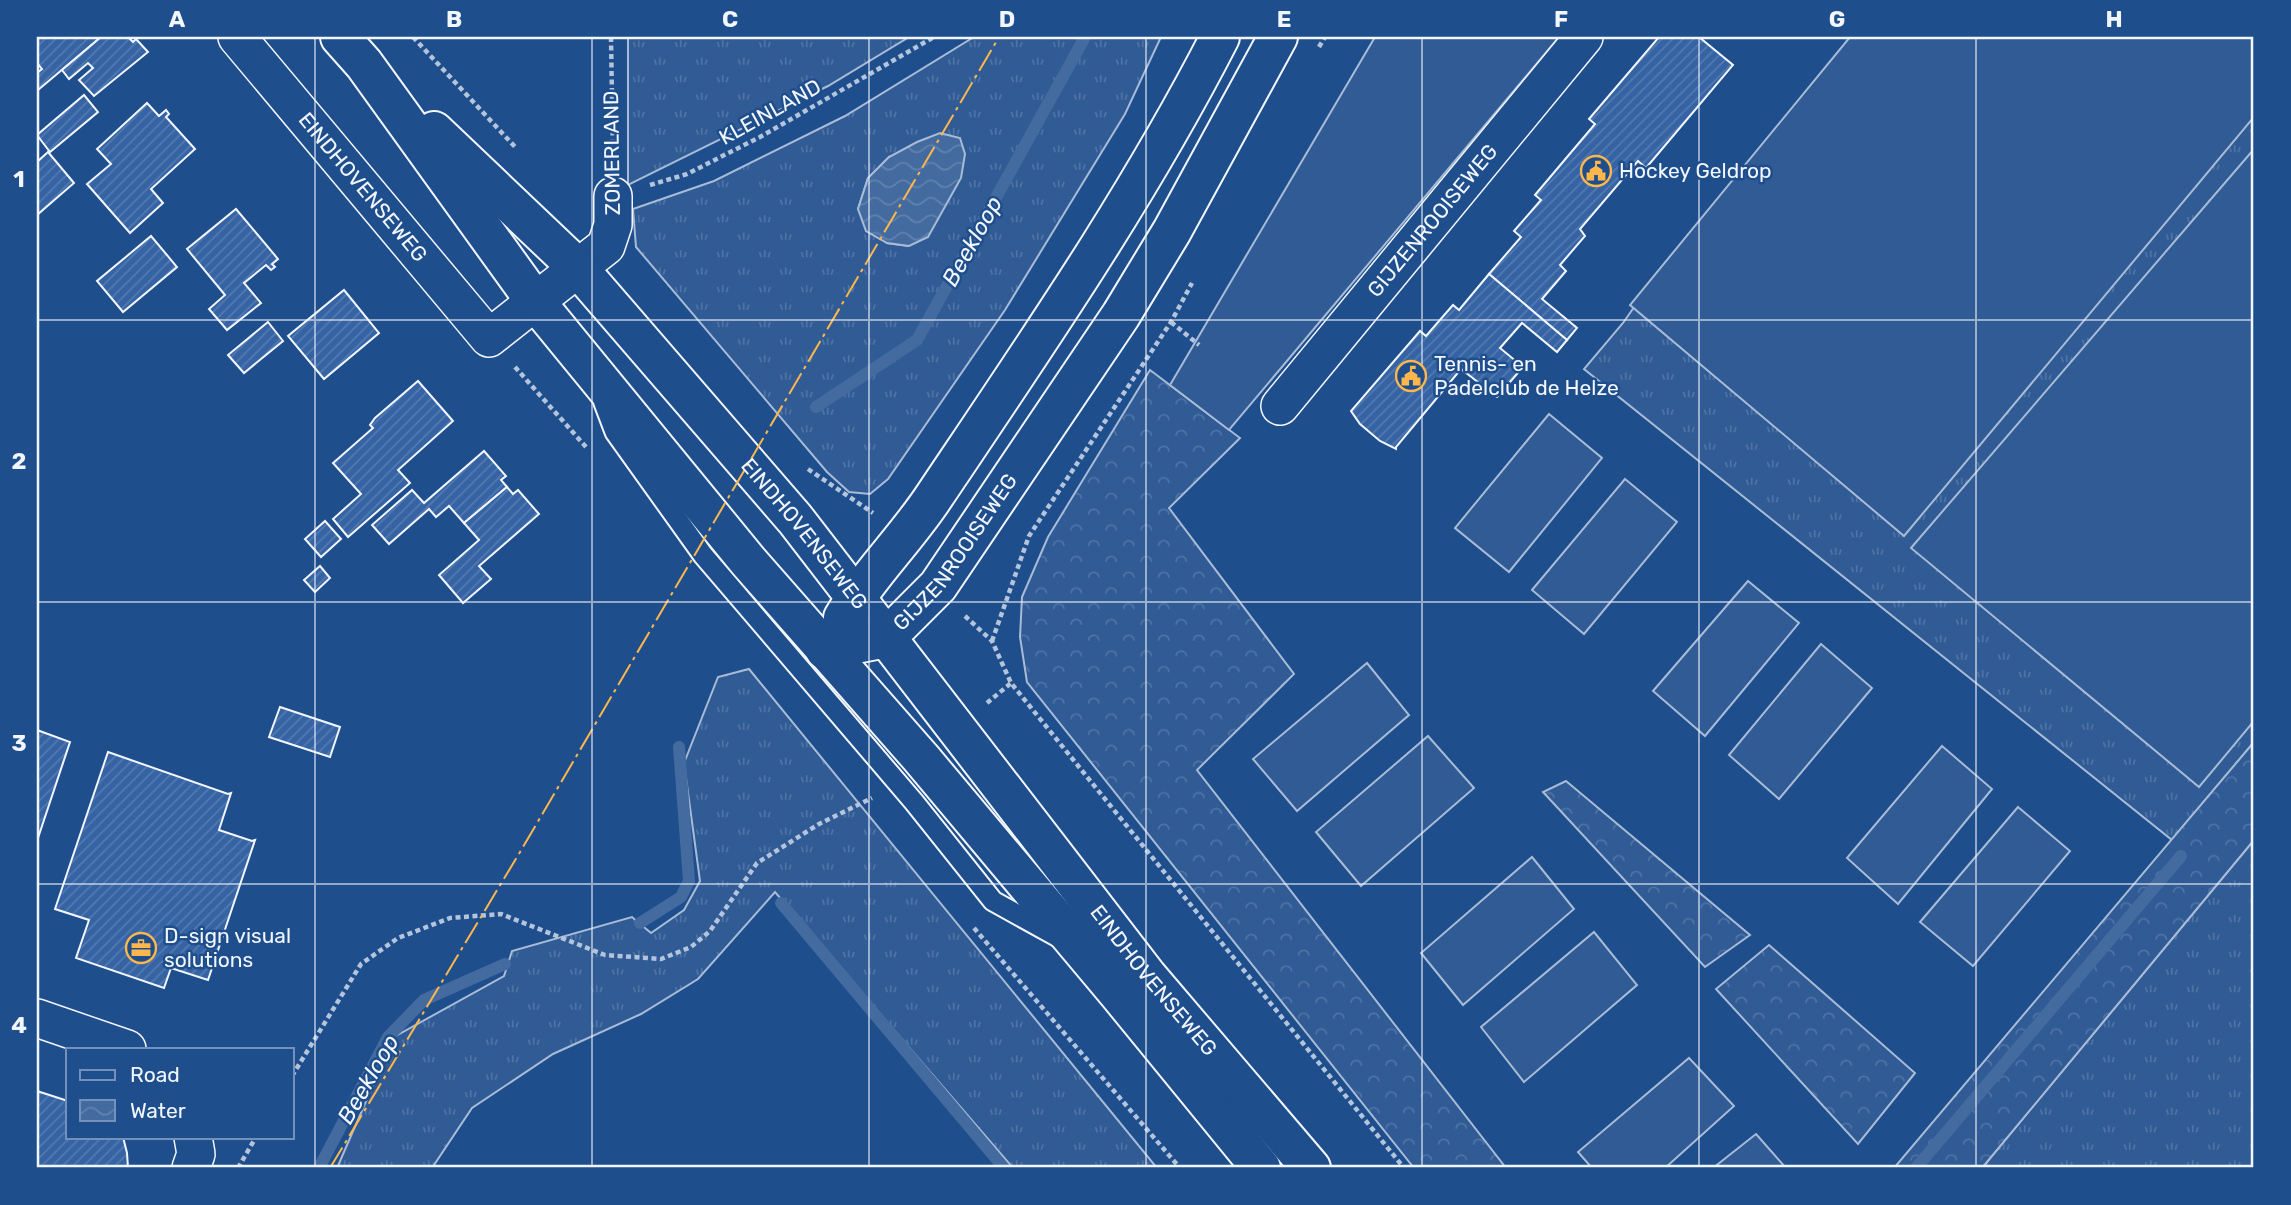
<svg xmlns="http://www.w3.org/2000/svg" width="2291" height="1205" viewBox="0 0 2291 1205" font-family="Rubik,sans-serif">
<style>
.grass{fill:url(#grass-tufts);stroke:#a8bbd7;stroke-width:2;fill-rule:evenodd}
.forest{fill:url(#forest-crowns);stroke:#a8bbd7;stroke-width:2}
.built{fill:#305b95;stroke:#a8bbd7;stroke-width:2}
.water{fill:url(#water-waves);stroke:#a8bbd7;stroke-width:2}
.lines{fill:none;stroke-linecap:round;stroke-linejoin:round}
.stream{stroke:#446ba0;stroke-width:12}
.building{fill:url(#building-hatch);stroke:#f2f6ff;stroke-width:2}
.lane-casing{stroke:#f2f6ff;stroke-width:23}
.street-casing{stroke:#f2f6ff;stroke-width:40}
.secondary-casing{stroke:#f2f6ff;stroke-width:42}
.path{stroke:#b3c4dc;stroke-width:4.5;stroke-dasharray:5 3.5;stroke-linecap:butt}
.lane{stroke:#1f4e8c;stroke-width:19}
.street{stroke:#1f4e8c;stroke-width:37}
.secondary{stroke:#1f4e8c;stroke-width:38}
.power{stroke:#ffb74d;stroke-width:2;stroke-dasharray:24 5 3.5 5;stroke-linecap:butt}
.grid{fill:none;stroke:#f2f6ff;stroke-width:2;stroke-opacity:0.55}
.labels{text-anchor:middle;stroke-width:5;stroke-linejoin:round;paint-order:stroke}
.street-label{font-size:21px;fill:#f2f6ff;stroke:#1f4e8c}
.poi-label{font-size:21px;fill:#f2f6ff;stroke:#1f4e8c;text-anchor:start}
.water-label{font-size:23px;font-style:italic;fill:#f2f6ff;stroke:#1f4e8c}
.neatline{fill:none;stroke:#f2f6ff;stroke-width:2.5}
.grid-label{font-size:23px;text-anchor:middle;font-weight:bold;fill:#f2f6ff}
</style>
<defs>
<pattern id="grass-tufts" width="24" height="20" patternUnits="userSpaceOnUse" patternTransform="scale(1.75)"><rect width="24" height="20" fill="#305b95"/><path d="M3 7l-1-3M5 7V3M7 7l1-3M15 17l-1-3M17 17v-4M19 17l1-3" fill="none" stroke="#4e73a5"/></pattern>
<pattern id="forest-crowns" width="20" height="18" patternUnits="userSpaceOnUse" patternTransform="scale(1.75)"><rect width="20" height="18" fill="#305b95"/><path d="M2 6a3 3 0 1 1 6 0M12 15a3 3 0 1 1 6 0" fill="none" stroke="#4e73a5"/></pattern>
<pattern id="water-waves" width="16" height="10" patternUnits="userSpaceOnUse" patternTransform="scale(1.75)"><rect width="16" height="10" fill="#446ba0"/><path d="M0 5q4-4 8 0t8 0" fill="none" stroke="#5f81ae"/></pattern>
<pattern id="building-hatch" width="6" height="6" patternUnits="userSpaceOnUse" patternTransform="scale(1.75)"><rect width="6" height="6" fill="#3563a3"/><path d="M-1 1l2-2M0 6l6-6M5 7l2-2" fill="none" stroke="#537ab1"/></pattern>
</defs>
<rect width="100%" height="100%" fill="#1f4e8c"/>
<g class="grass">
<path d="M628 37H909L828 86 628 185Z"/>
<path d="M974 37H1161L1125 114 1005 310 888 479 870 494 849 492 827 472 636 247 633 209 714 181 845 116ZM889 157 927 237 908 246 887 243 858 209 868 178Z"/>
<path d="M2254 37V742L2172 840 1584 369 1623 323 1639 300Z"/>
<path d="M749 669 1157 1168H1013L775 892 698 979 641 1014 553 1054 472 1108 432 1168H337L394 1037 504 976 512 951 632 917 651 933 684 910 700 881 684 763 718 677Z"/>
<path d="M2254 840V1168H1982Z"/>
</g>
<g class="forest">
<path d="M1150 370 1240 438 1169 508 1294 674 1197 770 1506 1168H1414L1027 682 1020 637 1022 597 1048 537Z"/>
<path d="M2254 742V840L1982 1168H1894Z"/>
<path d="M1566 781 1750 935 1705 967 1543 792Z"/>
<path d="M1769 945 1915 1073 1858 1144 1716 989Z"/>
</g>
<g class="built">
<path d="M1375 37H1559L1229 430 1170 385Z"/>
<path d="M1850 37H2254V117L1904 536 1630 305Z"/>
<path d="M2254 149V721L2199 787 1911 548Z"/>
<path d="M1549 414 1602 458 1509 572 1455 528Z"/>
<path d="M1625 479 1677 522 1584 634 1532 590Z"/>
<path d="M1748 581 1799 623 1705 736 1653 691Z"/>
<path d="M1821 644 1872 688 1779 799 1729 755Z"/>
<path d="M1367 663 1409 715 1297 811 1253 759Z"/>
<path d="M1428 736 1474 788 1361 886 1316 832Z"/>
<path d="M1942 746 1992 789 1898 904 1847 858Z"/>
<path d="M2018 807 2070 851 1973 966 1920 922Z"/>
<path d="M1532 857 1574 909 1463 1005 1421 953Z"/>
<path d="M1594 932 1637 985 1524 1082 1481 1027Z"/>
<path d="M1689 1058 1734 1106 1665 1168H1592L1578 1152Z"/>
<path d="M1756 1134 1786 1168H1713Z"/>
</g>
<path class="water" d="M940 133 960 138 965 154 961 178 928 237 909 246 887 243 866 231 858 209 868 178 889 157 917 142Z"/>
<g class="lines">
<g class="stream">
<path d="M816 407 917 340 1085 37"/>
<path d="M781 903 1004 1168"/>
<path d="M640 923 681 897 689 881 679 747"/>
<path d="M319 1168 388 1037 424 1000 505 964"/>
<path d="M1916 1168 2181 856"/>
</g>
</g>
<g class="building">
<path d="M37 37H101L38 90 37 73 42 69 37 63Z"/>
<path d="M101 37H128L133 42 136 39 148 52 94 96 79 80 93 68 88 63 69 79 62 70Z"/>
<path d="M1659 37H1699L1733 65 1646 168 1638 161 1580 229 1585 236 1560 265 1566 271 1542 299 1577 328 1567 340 1489 274 1521 237 1514 231 1541 200 1535 195 1595 124 1589 119Z"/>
<path d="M84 95 98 112 50 152 37 135Z"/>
<path d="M147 103 159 116 166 110 169 114 166 117 195 149 151 189 163 203 130 233 87 184 111 164 97 149Z"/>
<path d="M48 152 74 183 37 215V162Z"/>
<path d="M236 209 278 259 272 264 275 267 271 270 266 265 244 283 261 303 227 330 209 309 225 295 187 249Z"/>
<path d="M151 236 177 267 123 312 97 281Z"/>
<path d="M1489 274 1567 340 1557 352 1522 323 1500 348 1523 367 1497 397 1461 369 1396 447V449L1380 441 1360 424 1351 411 1420 331 1426 336 1453 305 1459 310Z"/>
<path d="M344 290 379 333 324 379 288 336Z"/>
<path d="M268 322 283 341 244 373 228 355Z"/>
<path d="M418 381 453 421 398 470 410 483 348 537 333 519 361 494 333 463 373 428 370 425 375 418Z"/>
<path d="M484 451 506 476 501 480 507 487 464 523 449 506 436 517 429 509 389 544 372 525 412 490 424 503Z"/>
<path d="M507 487 513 494 518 490 539 514 479 566 491 579 463 603 439 575 479 540 464 523Z"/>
<path d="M325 521 341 539 321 557 305 539Z"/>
<path d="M320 566 330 578 315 592 304 580Z"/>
<path d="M280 707 340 727 330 757 269 737Z"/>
<path d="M37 730 70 742 37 841Z"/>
<path d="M108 752 228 794 231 793 219 830 252 841 255 840 208 980 171 968 164 988 76 958 89 920 55 909Z"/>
<path d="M37 1091 68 1101V1137H123L127 1153 128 1168H37Z"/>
</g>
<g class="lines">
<g class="lane-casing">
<path id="lane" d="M604 403 615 432 703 555 914 802 993 901 1058 937"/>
</g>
<g class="street-casing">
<g id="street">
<path id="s1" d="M237 37 489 338 606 246 613 225V196"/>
<path id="s2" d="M1280 406 1584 37"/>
<path d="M37 1018 127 1049"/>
<path d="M191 1168 196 1154 193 1137"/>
</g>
</g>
<g class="secondary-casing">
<g id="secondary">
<path d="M340 37 364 64 535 301 748 561 921 758 1118 993 1261 1168"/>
<path id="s3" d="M434 131 578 268 795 519 1148 977 1311 1168"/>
<path d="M843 618C869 574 907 538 935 495 1035 346 1138 197 1220 37"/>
<path id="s4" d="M825 650 886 638 938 586 1121 315 1172 231 1278 37"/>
</g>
</g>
<g class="path">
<path d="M413 37 517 149"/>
<path d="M611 37 613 159"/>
<path d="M1319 47 1325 37"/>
<path d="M650 185 687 174 760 137 934 37"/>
<path d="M1171 322 1199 345"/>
<path d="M515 367 586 447"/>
<path d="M808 469 873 513"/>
<path d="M965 616 992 641 1011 683 1404 1168"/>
<path d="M992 641 1029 536 1171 322 1192 283"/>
<path d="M987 703 1011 683"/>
<path d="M974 928 1180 1168"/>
<path d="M292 1076 361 964 398 938 450 918 501 914 605 955 661 959 691 947 710 931 757 863 819 824 872 798"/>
<path d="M238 1168 256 1137"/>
</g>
<use href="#lane" class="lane"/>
<use href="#street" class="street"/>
<use href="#secondary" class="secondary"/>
<path class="power" d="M330 1168 523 847 999 37"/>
</g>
<path class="grid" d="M315 37V1168M592 37V1168M869 37V1168M1146 37V1168M1422 37V1168M1699 37V1168M1976 37V1168M37 320H2254M37 602H2254M37 884H2254"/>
<defs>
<g id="civic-ring" transform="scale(1.575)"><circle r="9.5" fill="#1f4e8c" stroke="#ffb74d" stroke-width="1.5"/><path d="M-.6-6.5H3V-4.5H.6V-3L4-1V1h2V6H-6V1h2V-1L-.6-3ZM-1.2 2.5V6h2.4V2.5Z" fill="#ffb74d"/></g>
<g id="office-ring" transform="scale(1.575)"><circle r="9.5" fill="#1f4e8c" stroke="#ffb74d" stroke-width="1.5"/><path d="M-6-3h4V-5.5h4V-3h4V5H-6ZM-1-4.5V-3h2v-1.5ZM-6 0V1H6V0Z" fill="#ffb74d"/></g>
</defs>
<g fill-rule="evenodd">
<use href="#civic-ring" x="1596" y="171"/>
<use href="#civic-ring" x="1411" y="376"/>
<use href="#office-ring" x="141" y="948"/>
</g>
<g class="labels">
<g class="street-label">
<text transform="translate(770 112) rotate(-29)" y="7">KLEINLAND</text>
<text transform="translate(612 153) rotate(-91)" y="7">ZOMERLAND</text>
<text dy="7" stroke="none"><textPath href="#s1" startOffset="196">EINDHOVENSEWEG</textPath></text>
<text dy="7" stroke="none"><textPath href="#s2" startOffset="240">GIJZENROOISEWEG</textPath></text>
<text dy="7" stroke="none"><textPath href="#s3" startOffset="548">EINDHOVENSEWEG</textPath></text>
<text dy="7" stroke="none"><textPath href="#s4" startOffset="173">GIJZENROOISEWEG</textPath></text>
<text dy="7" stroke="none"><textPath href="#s3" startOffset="1115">EINDHOVENSEWEG</textPath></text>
</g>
<g class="poi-label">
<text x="1619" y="178">Hockey Geldrop</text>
<text x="1434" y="371">Tennis- en<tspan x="1434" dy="24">Padelclub de Helze</tspan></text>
<text x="164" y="943">D-sign visual<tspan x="164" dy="24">solutions</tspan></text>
</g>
<g class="water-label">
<text transform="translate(972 241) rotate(-61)" y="8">Beekloop</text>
<text transform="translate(368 1079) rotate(-60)" y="8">Beekloop</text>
</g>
</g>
<rect width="2291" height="1205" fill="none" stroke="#1f4e8c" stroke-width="77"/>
<rect x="66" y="1048" width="228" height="91" fill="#1f4e8c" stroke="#7391ba" stroke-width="2"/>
<rect x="80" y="1070" width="35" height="10" fill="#1f4e8c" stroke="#7391ba" stroke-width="2"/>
<text x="130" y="1082" font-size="21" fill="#f2f6ff">Road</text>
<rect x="80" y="1100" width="35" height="21" fill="url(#water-waves)" stroke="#7391ba" stroke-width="2"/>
<text x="130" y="1118" font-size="21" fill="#f2f6ff">Water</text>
<rect x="38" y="38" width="2214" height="1128" class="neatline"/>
<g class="grid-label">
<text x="177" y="27">A</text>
<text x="454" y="27">B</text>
<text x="730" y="27">C</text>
<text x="1007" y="27">D</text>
<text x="1284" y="27">E</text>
<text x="1561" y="27">F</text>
<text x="1837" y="27">G</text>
<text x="2114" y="27">H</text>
<text x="19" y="187">1</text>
<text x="19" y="469">2</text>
<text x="19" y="751">3</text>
<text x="19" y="1033">4</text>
</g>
</svg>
